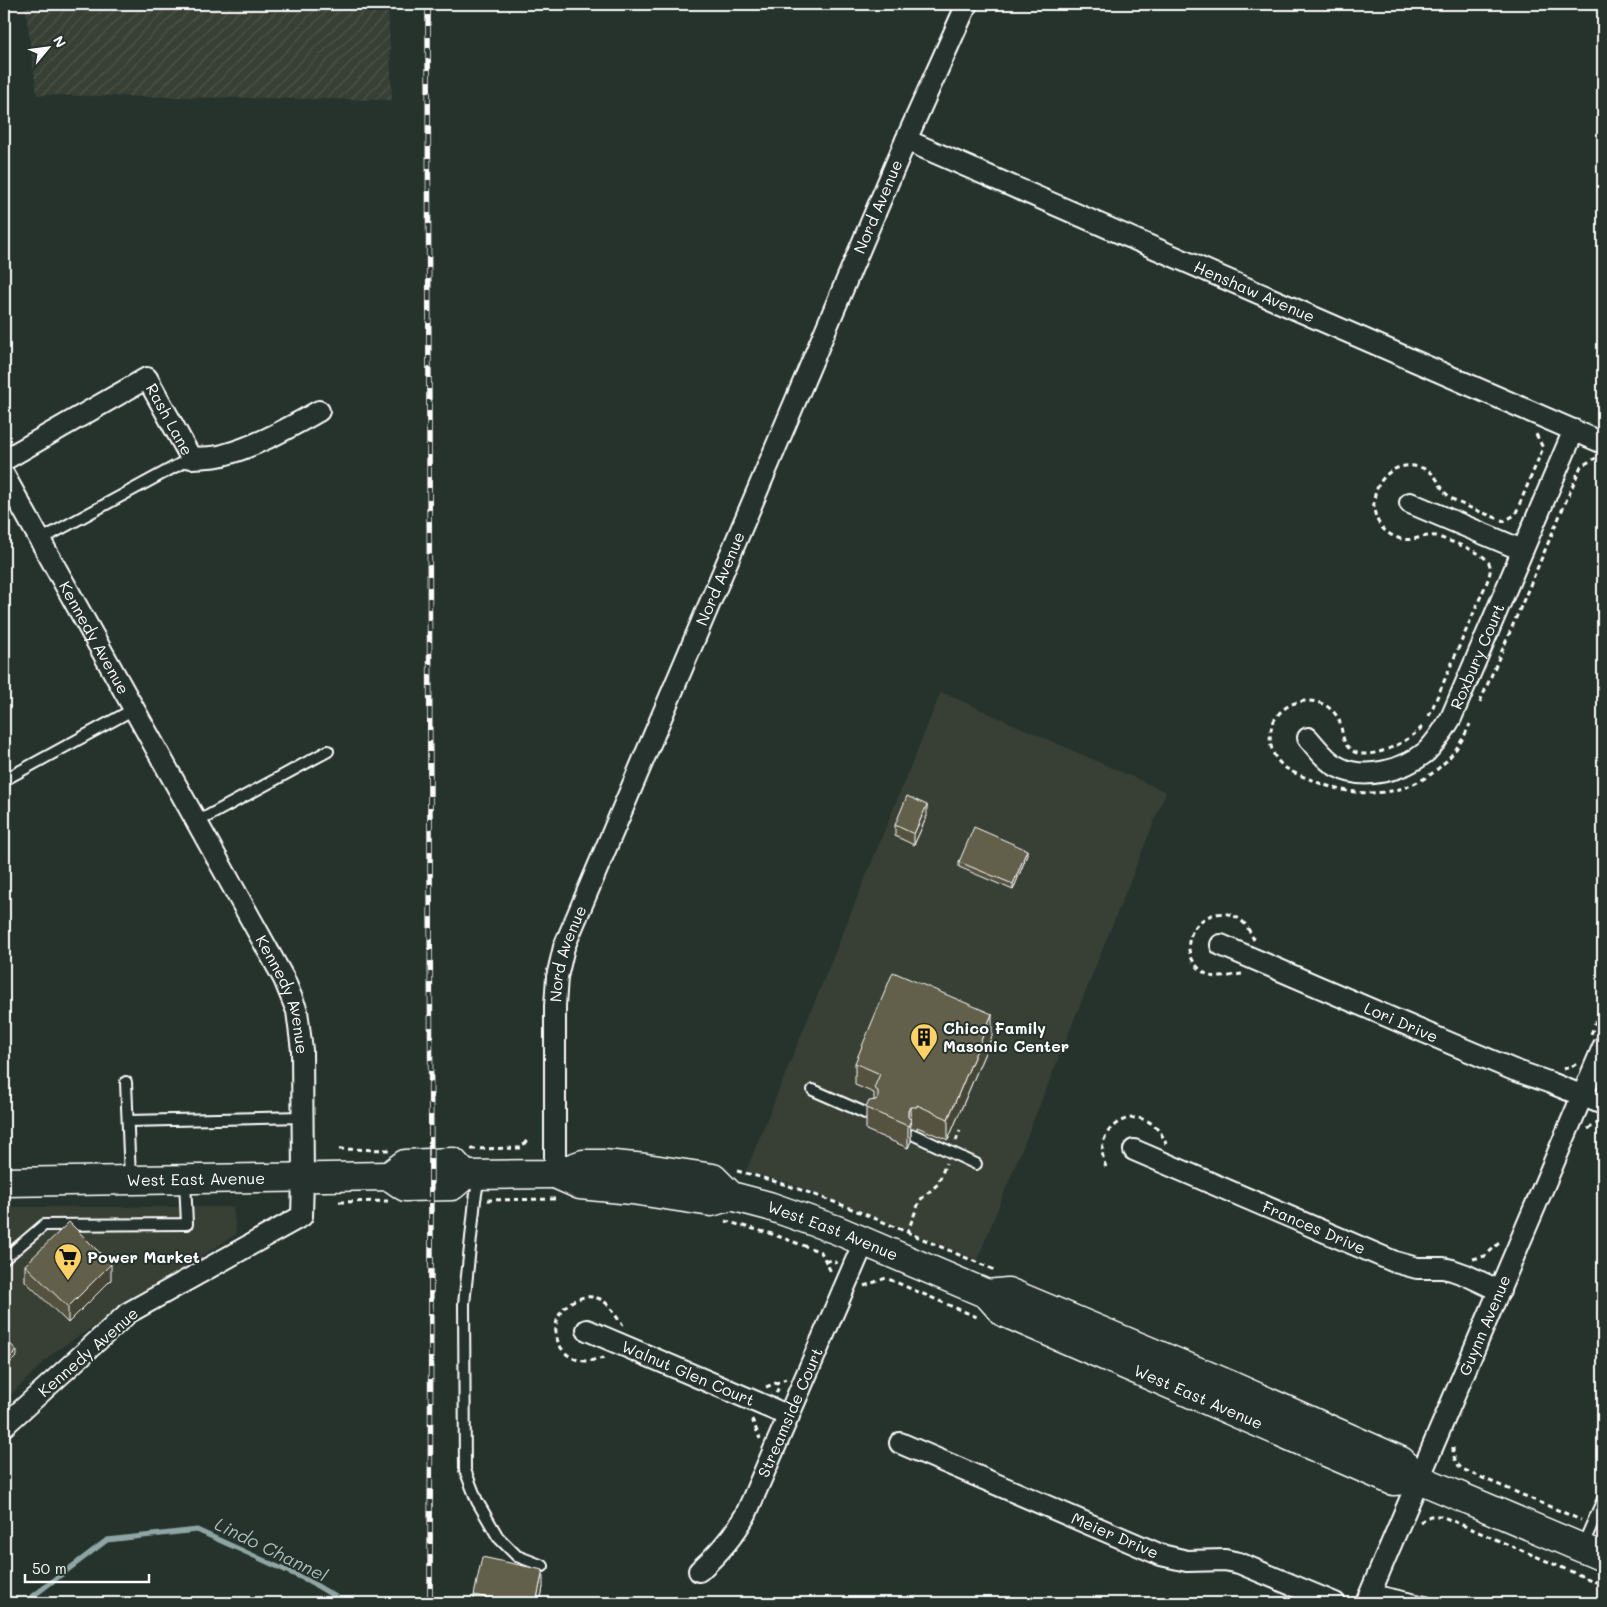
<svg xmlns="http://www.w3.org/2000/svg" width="1607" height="1607" viewBox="0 0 1607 1607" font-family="Mali,sans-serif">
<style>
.built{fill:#384136}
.industrial{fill:url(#industrial-furrows)}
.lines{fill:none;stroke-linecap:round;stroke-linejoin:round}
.stream{stroke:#8fa6a5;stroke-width:5}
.service-casing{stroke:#fff;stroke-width:14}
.minor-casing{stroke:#fff;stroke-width:24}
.secondary-casing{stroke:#fff;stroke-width:31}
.path{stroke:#fff;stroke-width:3;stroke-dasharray:5 4;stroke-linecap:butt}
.service{stroke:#26332d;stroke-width:10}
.minor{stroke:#26332d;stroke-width:20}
.secondary{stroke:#26332d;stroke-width:28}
.rail-casing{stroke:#fff;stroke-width:5.5}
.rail{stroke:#26332d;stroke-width:4;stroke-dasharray:11;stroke-linecap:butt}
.wall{fill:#545341;stroke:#fff}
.shaded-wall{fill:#454435;stroke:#fff}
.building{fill:#62614c;stroke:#fff}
.labels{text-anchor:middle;stroke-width:4;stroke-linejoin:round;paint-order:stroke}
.street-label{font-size:16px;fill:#fff;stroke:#26332d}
.poi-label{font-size:16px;font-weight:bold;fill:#fff;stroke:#26332d;text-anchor:start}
.water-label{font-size:18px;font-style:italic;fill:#abbcbc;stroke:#26332d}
</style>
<defs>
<pattern id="industrial-furrows" width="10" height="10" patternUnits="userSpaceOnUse" patternTransform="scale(1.25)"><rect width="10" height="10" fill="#384136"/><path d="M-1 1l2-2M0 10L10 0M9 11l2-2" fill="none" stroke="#4c544a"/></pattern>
</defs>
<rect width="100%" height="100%" fill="#26332d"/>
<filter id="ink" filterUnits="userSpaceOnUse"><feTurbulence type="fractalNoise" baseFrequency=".02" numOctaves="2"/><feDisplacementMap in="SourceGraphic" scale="10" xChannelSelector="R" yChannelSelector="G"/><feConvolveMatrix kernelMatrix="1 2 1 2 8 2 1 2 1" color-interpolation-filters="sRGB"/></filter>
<g filter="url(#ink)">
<g class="built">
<path d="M941 692 1166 792 977 1260 793 1184 746 1171Z"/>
<path d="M4 1207H233L236 1234 54 1352 4 1401Z"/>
</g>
<path class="industrial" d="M25 4H388L392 100 37 95Z"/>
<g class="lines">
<path class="stream" d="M24 1603 107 1540 197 1530 309 1581 346 1603"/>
<g class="service-casing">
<g id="service">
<path d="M40 540 191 458"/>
<path d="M4 780 134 709"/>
<path d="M197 822 328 751"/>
<path d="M126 1082 130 1178"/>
<path d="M813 1090 872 1116"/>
<path d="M128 1121 303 1117"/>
<path d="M914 1135 976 1164"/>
<path d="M479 1176 475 1200 464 1304 465 1470 477 1501 498 1537 517 1556 543 1566"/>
<path d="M4 1259 44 1225 187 1224 185 1181"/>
<path d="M1582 1547 1603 1499"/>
<path d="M1372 1590 1430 1603"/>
</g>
</g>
<g class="minor-casing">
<g id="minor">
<path id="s1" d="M906 140 1603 443"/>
<path id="s2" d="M4 460 147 378 191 458C202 457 213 458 223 455 257 446 288 428 319 411"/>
<path id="s3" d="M4 475 284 979 297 1011 302 1050 303 1178 302 1216 128 1313 4 1426"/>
<path d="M1410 503 1522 550"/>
<path id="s4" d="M1308 738C1317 748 1326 761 1338 767 1364 781 1404 770 1426 752 1436 742 1444 730 1451 718L1574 430"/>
<path id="s5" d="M1221 945 1452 1044 1514 1070 1551 1083 1603 1104"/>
<path id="s6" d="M1134 1150 1395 1262 1417 1268H1443L1452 1270 1466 1275 1500 1291"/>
<path id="s7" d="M555 1174V1006L557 977 564 947 906 140 967 4"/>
<path id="s8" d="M587 1330 789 1416"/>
<path id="s9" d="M900 1443 1161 1555 1187 1561 1225 1560 1239 1563 1335 1603"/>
<path id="s10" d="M699 1571C718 1554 734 1536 746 1514L864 1242"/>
<path id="s11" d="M1366 1603 1603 1047"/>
</g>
</g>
<g class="secondary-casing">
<g id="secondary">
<path id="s12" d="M555 1174 580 1185 632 1190 711 1202 731 1196 769 1206 837 1230 987 1294 1003 1312 1393 1481 1419 1479"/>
<path d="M389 1176 405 1164 453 1162 465 1175"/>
<path id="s13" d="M4 1182 389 1176 405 1187 452 1186 465 1175 555 1174 583 1164H603L646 1168 713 1178 731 1196"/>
<path d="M987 1294 1008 1292 1223 1382 1401 1461 1419 1479 1603 1557"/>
</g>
</g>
<g class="path">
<path d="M1480 702 1581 466 1596 458"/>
<path d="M1429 716 1487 582C1489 576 1492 570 1489 563 1483 551 1448 541 1436 536 1423 534 1413 543 1398 538 1355 523 1374 456 1419 467 1440 472 1437 488 1451 498 1462 506 1490 515 1504 521L1515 515 1543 448 1536 434"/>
<path d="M1422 727C1409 742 1364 766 1348 747 1341 740 1343 727 1338 718 1324 694 1289 696 1275 719 1267 733 1269 753 1281 764 1289 772 1302 776 1312 780 1376 808 1441 791 1470 724"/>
<path d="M1242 974C1232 975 1221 979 1211 976 1205 974 1200 970 1196 965 1171 934 1216 895 1244 923 1248 928 1251 934 1254 940"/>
<path d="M1591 1034 1603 1005"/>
<path d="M1563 1069 1571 1067 1576 1064"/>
<path d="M1588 1129 1596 1124 1603 1123"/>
<path d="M956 1141 960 1130"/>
<path d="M339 1149 389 1150"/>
<path d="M471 1149 521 1148 528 1139"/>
<path d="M1106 1167C1089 1128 1136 1101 1158 1130 1162 1134 1164 1139 1166 1144"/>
<path d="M737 1171C827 1193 911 1235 997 1271"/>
<path d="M487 1200 556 1199"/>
<path d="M339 1202 388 1201"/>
<path d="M725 1221 772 1234 821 1252 831 1272"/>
<path d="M907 1233 920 1200 938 1184 946 1163"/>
<path d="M1473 1259 1485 1256 1499 1243"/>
<path d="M826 1262 831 1260 837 1263"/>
<path d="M864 1286 886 1278 979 1318"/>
<path d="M604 1358C598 1359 592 1361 585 1361 550 1359 545 1310 578 1299 585 1296 593 1296 600 1299 611 1304 615 1317 623 1325"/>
<path d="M766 1387 786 1379"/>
<path d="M776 1393 779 1387 776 1382"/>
<path d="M752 1419 760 1439"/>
<path d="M1453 1447C1453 1457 1455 1462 1462 1469L1581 1520"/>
<path d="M1420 1522 1430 1516H1441L1603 1585"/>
</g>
<use href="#service" class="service"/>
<use href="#minor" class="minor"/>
<use href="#secondary" class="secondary"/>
<g class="rail-casing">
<path id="rail" d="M428 4 431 1240 430 1603"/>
</g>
<use href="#rail" class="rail"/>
</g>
<g class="wall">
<path d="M927 816 914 845 895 836V825Z"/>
<path d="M1027 855 1013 890 959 867V862Z"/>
<path d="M992 1036 948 1140 917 1127V1129H911V1141L908 1148 866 1130V1108L874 1100V1093L855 1085V1063Z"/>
<path d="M25 1265 111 1280 68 1323 25 1281Z"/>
<path d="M543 1587 540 1603H474V1595Z"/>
</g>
<g class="shaded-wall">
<path d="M927 805V816L914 845V834Z"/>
<path d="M1027 850V855L1013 890V884Z"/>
<path d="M992 1014V1036L948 1140V1119Z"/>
<path d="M910 1107 911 1141 908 1148V1111Z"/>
<path d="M111 1264V1280L68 1323V1307Z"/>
<path d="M9 1327V1332L4 1338V1332Z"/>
<path d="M17 1351V1356L4 1369V1364Z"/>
<path d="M543 1570V1587L540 1603H536Z"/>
</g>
<g class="building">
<path d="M907 796 927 805 914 834 895 825Z"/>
<path d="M974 827 1027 850 1013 884 959 862Z"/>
<path d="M893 972 992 1014 948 1119 917 1105V1107H910L908 1111V1117L911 1120 908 1126 866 1108 869 1101 876 1100 878 1097V1091L874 1088 880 1074 855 1063Z"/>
<path d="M69 1222 111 1264 68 1307 25 1265Z"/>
<path d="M4 1321 9 1327 4 1332Z"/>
<path d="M4 1337 17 1351 4 1364Z"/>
<path d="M482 1557 543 1570 536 1603H512L474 1595Z"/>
</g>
</g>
<defs>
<g id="building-pin" transform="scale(1.4375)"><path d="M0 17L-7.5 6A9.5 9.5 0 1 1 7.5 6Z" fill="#ffd166" stroke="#26332d"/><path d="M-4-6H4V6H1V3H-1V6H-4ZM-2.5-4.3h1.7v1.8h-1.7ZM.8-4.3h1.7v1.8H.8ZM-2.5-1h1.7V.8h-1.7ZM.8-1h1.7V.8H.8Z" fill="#111"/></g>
<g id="supermarket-pin" transform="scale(1.4375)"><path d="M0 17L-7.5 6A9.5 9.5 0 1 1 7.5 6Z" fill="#ffd166" stroke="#26332d"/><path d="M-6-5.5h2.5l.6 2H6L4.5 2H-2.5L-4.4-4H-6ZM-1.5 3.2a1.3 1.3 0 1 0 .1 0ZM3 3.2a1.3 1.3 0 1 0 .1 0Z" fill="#111"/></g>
</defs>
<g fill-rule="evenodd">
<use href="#building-pin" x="924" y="1037"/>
<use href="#supermarket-pin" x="68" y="1257"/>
</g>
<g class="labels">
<g class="street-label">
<text dy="6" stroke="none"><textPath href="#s7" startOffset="1032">Nord Avenue</textPath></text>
<text dy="6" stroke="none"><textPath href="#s1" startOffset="380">Henshaw Avenue</textPath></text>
<text dy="6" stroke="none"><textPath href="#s2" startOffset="212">Rash Lane</textPath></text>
<text dy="6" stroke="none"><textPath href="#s7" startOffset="628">Nord Avenue</textPath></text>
<text dy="6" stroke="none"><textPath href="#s3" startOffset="186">Kennedy Avenue</textPath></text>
<text dy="6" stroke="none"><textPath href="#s4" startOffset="245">Roxbury Court</textPath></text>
<text dy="6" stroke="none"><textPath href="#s7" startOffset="222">Nord Avenue</textPath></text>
<text dy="6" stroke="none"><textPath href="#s3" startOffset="591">Kennedy Avenue</textPath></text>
<text dy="6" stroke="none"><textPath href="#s5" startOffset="196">Lori Drive</textPath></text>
<text dy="6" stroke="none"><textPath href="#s13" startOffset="192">West East Avenue</textPath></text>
<text dy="6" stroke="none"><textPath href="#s6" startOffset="196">Frances Drive</textPath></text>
<text dy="6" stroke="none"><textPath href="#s12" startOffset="288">West East Avenue</textPath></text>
<text dy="6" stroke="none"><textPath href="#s11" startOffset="302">Guynn Avenue</textPath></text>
<text transform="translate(88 1352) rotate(-41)" y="6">Kennedy Avenue</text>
<text dy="6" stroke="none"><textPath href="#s8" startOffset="110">Walnut Glen Court</textPath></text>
<text dy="6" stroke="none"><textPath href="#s12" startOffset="692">West East Avenue</textPath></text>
<text dy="6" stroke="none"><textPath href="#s10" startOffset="185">Streamside Court</textPath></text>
<text dy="6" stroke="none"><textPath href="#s9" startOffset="234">Meier Drive</textPath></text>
</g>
<g class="poi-label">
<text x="943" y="1034">Chico Family<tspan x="943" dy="18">Masonic Center</tspan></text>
<text x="87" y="1263">Power Market</text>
</g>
<g class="water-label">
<text transform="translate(271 1550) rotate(26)" y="6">Lindo Channel</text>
</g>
</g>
<rect width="1607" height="1607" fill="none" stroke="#26332d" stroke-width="20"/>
<rect x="10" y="10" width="1587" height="1587" fill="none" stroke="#fff" stroke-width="2" filter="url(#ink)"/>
<g transform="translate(48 48) rotate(61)" stroke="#26332d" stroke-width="4" paint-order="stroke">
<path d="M0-4L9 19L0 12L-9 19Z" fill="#ffffff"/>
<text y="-8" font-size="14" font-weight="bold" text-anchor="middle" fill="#ffffff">N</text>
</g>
<path d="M25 1574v8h124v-8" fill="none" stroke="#ffffff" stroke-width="2.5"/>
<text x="32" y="1574" font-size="15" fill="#ffffff" stroke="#26332d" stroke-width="4" paint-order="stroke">50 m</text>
</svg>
